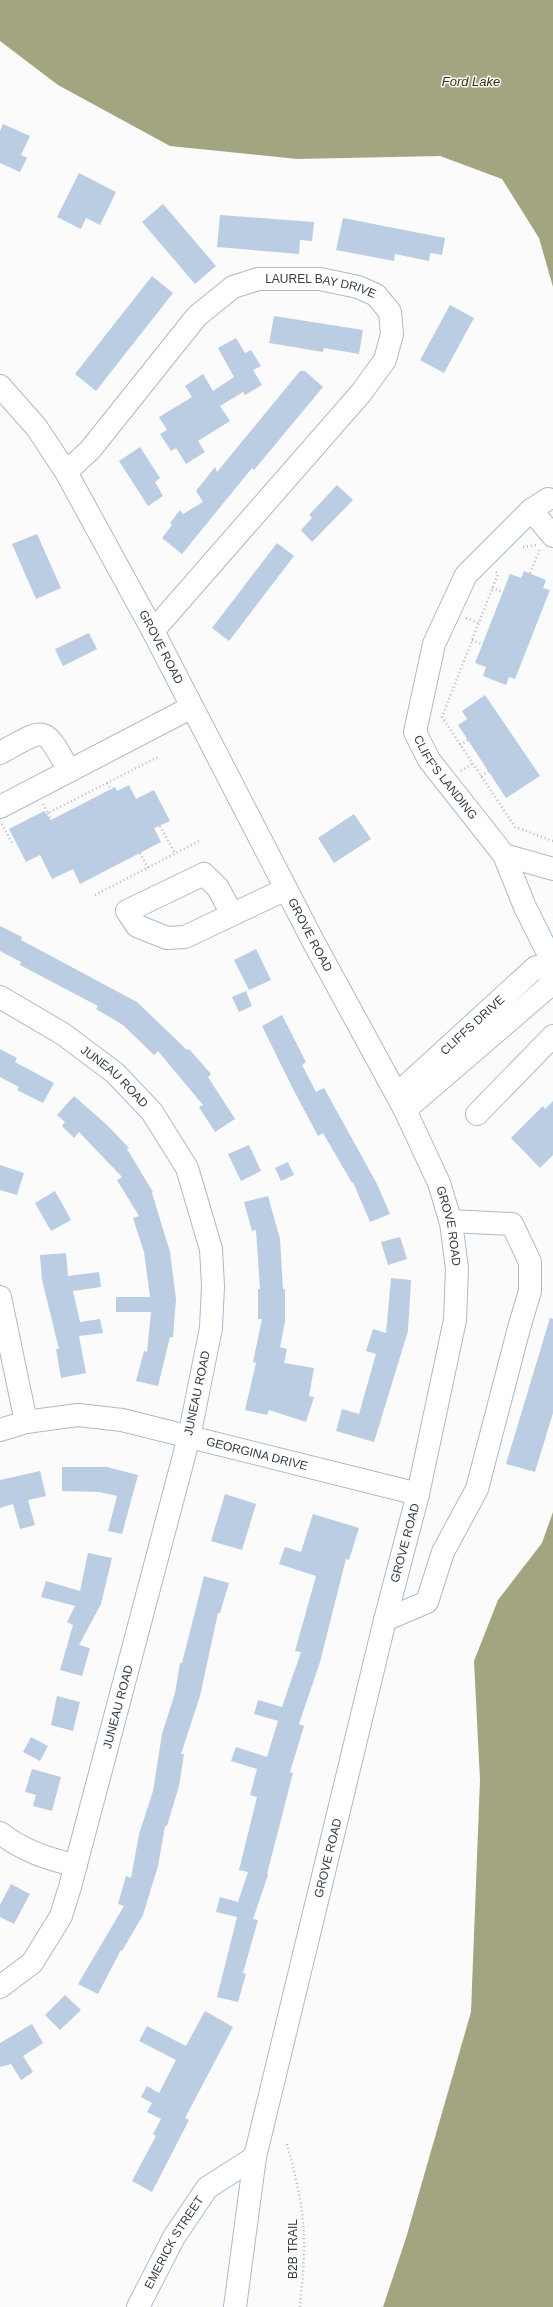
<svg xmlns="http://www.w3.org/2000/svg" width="553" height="2307" viewBox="0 0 553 2307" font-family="Helvetica,sans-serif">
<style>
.water{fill:#a3a581}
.building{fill:#bacde3}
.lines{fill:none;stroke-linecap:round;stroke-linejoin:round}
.minor-casing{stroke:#a8bbd1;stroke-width:24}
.major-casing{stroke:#a8bbd1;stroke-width:24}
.path{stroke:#b7babd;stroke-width:2.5;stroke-dasharray:1 3;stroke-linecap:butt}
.minor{stroke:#fff;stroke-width:22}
.major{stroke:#fff;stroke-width:22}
.labels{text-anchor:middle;stroke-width:3;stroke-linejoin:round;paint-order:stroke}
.street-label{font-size:12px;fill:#343c45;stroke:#fbfbfb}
.water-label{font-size:13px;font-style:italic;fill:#343507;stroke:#fbfbfb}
</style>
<rect width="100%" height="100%" fill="#fbfbfb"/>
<g class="water">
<path d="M0 0H553V287L539 238 502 179 440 156 297 159 170 146 58 85 0 41Z"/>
<path d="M553 1512V2307H383L406 2238 471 2012 480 1780 474 1661 498 1600 542 1543Z"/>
</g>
<g class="building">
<path d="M3 124 30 136 21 155 27 158 20 172 0 163V131Z"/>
<path d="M79 173 116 192 100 225 86 218 81 229 57 217Z"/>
<path d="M163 204 216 266 195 284 142 222Z"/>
<path d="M220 215 314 222 312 241 300 240 299 254 217 247Z"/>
<path d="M343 218 445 238 442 255 430 253 429 261 395 254 394 261 336 250Z"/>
<path d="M152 276 173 293 96 391 75 374Z"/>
<path d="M450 305 474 318 444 373 420 360Z"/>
<path d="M274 316 363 330 359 354 324 348 323 352 269 343Z"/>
<path d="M236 338 245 353 251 350 261 366 253 370 262 385 245 395 243 392 220 406 230 421 198 441 205 452 186 464 176 448 171 451 160 434 167 430 159 417 192 397 185 386 203 374 213 391 234 377 218 348Z"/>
<path d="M300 371H305L323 387 254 470 252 468 182 554 162 538 172 525 170 523 180 510 183 514 203 502 196 491 215 467 217 472Z"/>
<path d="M140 447 160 478 155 482 163 496 148 506 119 461Z"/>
<path d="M337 485 353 500 312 542 301 530 312 518 309 515Z"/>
<path d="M37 534 61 588 36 599 12 544Z"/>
<path d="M277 543 294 556 229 641 212 628Z"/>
<path d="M524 571 546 580 543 588 550 590 515 679 509 677 506 685 483 676 486 667 475 663 510 574 521 578Z"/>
<path d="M89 633 97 649 63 666 55 649Z"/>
<path d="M485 695 540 776 506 798 458 725 467 719 462 711Z"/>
<path d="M129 785 136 799 154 790 170 821 154 828 161 842 80 884 73 869 52 879 40 855 26 862 9 829 44 811 51 820 115 787 117 791Z"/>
<path d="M354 814 371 839 334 863 318 838Z"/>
<path d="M0 926 22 937 21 940 137 1002 187 1050 189 1049 211 1074 208 1077 235 1119 215 1132 199 1107 203 1105 158 1051 154 1055 123 1025 96 1009 98 1006 20 965 21 962 0 951Z"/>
<path d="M256 949 271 980 249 990 234 960Z"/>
<path d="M246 991 252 1006 239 1012 232 997Z"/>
<path d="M282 1015 306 1062 302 1065 316 1092 324 1088 377 1184 390 1214 370 1222 353 1182 352 1183 323 1133 318 1136 292 1087 262 1026Z"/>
<path d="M0 1049 17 1058 15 1062 54 1083 43 1103 17 1090 19 1087 0 1077Z"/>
<path d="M74 1096 107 1125 129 1148 127 1149 153 1192 152 1193 170 1252 176 1299 173 1337H170L158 1386 136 1381 144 1351 147 1352 151 1312H116V1297H150L144 1252 133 1218 139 1216 117 1180 122 1177 79 1132 74 1138 62 1126 65 1122 57 1115Z"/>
<path d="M553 1101V1155L540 1168 511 1138 543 1106 545 1109Z"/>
<path d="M249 1145 261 1171 241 1181 228 1154Z"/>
<path d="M288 1162 294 1175 281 1181 275 1168Z"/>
<path d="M0 1165 24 1173 17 1195 0 1190Z"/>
<path d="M55 1191 71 1220 51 1231 35 1203Z"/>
<path d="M268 1196 280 1239 283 1289H285V1322L280 1347 287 1349 284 1363 314 1368 309 1396 314 1397 306 1422 269 1410 267 1415 245 1410 256 1363 253 1362 262 1319H258V1289H260L256 1230 252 1231 244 1202Z"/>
<path d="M400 1237 407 1259 388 1265 381 1242Z"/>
<path d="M66 1253 68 1276 99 1272 101 1287 73 1291 80 1322 100 1319 103 1333 79 1336 86 1373 61 1378 56 1349H59L42 1280 40 1255Z"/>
<path d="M391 1278 411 1280 408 1331 374 1442 336 1431 342 1409 359 1414 376 1354 366 1351 373 1329 386 1333Z"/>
<path d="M550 1318 553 1319V1413L535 1472 506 1464Z"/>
<path d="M62 1467H107L138 1475 122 1534 108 1531 117 1496 99 1492 62 1491Z"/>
<path d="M40 1471 46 1496 28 1500 35 1525 20 1529 13 1504 0 1508V1480Z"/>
<path d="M225 1494 256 1504 242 1550 211 1541Z"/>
<path d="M313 1514 359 1528 349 1560 346 1559 320 1662 299 1724 304 1726 290 1772 293 1773 267 1874 268 1875 253 1919 258 1920 243 1973 246 1974 238 2002 217 1997 237 1917 216 1912 220 1897 238 1902 248 1872 239 1870 257 1797 250 1795 257 1769 231 1761 236 1747 267 1757 278 1721 254 1714 258 1700 282 1707 301 1652 295 1651 316 1576 279 1564 285 1547 301 1552Z"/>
<path d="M88 1553 112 1558 101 1604 79 1645 90 1648 82 1676 60 1670 73 1625 67 1622 75 1606 41 1597 46 1581 80 1591Z"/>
<path d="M204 1576 229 1583 220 1613H218L200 1696 181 1754H184L179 1786 167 1826H165L158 1866 143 1915 122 1951 121 1950 98 1994 78 1984 124 1906 118 1904 126 1876 131 1878 139 1834 153 1791 162 1734 175 1693 180 1663H182Z"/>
<path d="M57 1696 80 1702 73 1731 51 1725Z"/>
<path d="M31 1737 48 1746 40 1761 23 1752Z"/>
<path d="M32 1769 61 1777 52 1811 33 1806 36 1795 25 1792Z"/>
<path d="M11 1884 30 1894 14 1924 0 1917V1905Z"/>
<path d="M65 1995 81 2010 60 2030 45 2015Z"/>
<path d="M205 2011 233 2027 185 2118 189 2120 152 2192 132 2181 156 2136 153 2134 161 2119 147 2112 152 2103 141 2097 147 2086 159 2093 176 2060 139 2041 147 2026 186 2046Z"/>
<path d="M32 2024 43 2043 23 2056 33 2072 21 2080 11 2064 0 2067V2043Z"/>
</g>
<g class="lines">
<g class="minor-casing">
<g id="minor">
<path id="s1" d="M66 472 90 450 197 316 233 287 258 279H320L358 287 376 295 390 312 392 334 385 360 361 393 153 631"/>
<path id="s2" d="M548 499 531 510 466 575 434 644 415 732 429 760 504 855 525 907 553 963"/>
<path d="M531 510 553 536"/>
<path d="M0 753C46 728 43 723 69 771"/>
<path d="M0 807 192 707"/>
<path d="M504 855 553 869"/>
<path d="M232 914 218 888 204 874 127 911 137 926 167 938 185 937 286 889"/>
<path id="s3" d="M0 997 63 1034 115 1073 152 1112 187 1168 211 1249 213 1286 211 1328 189 1437 70 1887 61 1916 32 1963 0 1987"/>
<path id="s4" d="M397 1094 536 967H553"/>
<path d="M405 1110 548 987 553 973"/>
<path d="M477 1114 553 1036"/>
<path d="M0 1297 26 1422"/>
<path id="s5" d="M0 1430 26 1422 78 1415 122 1420 418 1494"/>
<path d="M385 1620 427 1602 443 1552 477 1489 519 1328 530 1291V1262L512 1224 451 1221"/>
<path d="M0 1833C21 1849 49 1860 76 1865"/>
<path id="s6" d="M138 2307 174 2237 207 2188 255 2157"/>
</g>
</g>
<g class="major-casing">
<g id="major">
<path id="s7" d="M0 386 37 428 66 472 153 631 313 941 405 1110 439 1183 451 1223 457 1268 455 1320 418 1494 385 1620 255 2157 235 2307"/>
</g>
</g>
<g class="path">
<path d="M523 547 536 545"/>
<path d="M496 572 498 574 442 717 515 827 553 841"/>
<path d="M530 573 540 549"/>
<path d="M492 588 503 592"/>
<path d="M466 618 479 623"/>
<path d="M472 640 483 645"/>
<path d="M460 745 468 740"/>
<path d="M461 771 472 764"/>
<path d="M481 776 489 771"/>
<path d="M107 783 111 789"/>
<path d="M43 804 48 813 158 757"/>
<path d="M48 813 51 820"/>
<path d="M2 824 13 845"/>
<path d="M160 826 175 853"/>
<path d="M140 853 148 868"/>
<path d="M95 895 199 841"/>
<path d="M287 2144C294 2170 301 2197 303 2223 306 2251 302 2280 300 2307"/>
</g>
<use href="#minor" class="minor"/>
<use href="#major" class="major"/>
</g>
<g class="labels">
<g class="street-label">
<text dy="4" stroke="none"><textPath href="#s1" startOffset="340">LAUREL BAY DRIVE</textPath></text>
<text dy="4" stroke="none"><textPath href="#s7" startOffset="308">GROVE ROAD</textPath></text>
<text dy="4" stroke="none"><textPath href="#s2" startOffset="333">CLIFF'S LANDING</textPath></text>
<text dy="4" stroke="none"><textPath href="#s7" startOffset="632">GROVE ROAD</textPath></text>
<text dy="4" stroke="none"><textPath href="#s4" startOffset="102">CLIFFS DRIVE</textPath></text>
<text dy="4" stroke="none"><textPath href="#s3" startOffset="140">JUNEAU ROAD</textPath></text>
<text dy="4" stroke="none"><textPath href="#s7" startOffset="956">GROVE ROAD</textPath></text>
<text transform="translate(197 1393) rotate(-78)" y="4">JUNEAU ROAD</text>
<text dy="4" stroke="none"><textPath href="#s5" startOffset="263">GEORGINA DRIVE</textPath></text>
<text transform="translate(405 1543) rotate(-75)" y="4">GROVE ROAD</text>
<text transform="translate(118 1707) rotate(-75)" y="4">JUNEAU ROAD</text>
<text transform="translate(328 1858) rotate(-76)" y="4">GROVE ROAD</text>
<text dy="4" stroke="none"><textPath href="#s6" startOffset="74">EMERICK STREET</textPath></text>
<text transform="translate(293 2249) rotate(-90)" y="4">B2B TRAIL</text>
</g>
<g class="water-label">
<text x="471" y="86">Ford Lake</text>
</g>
</g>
</svg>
